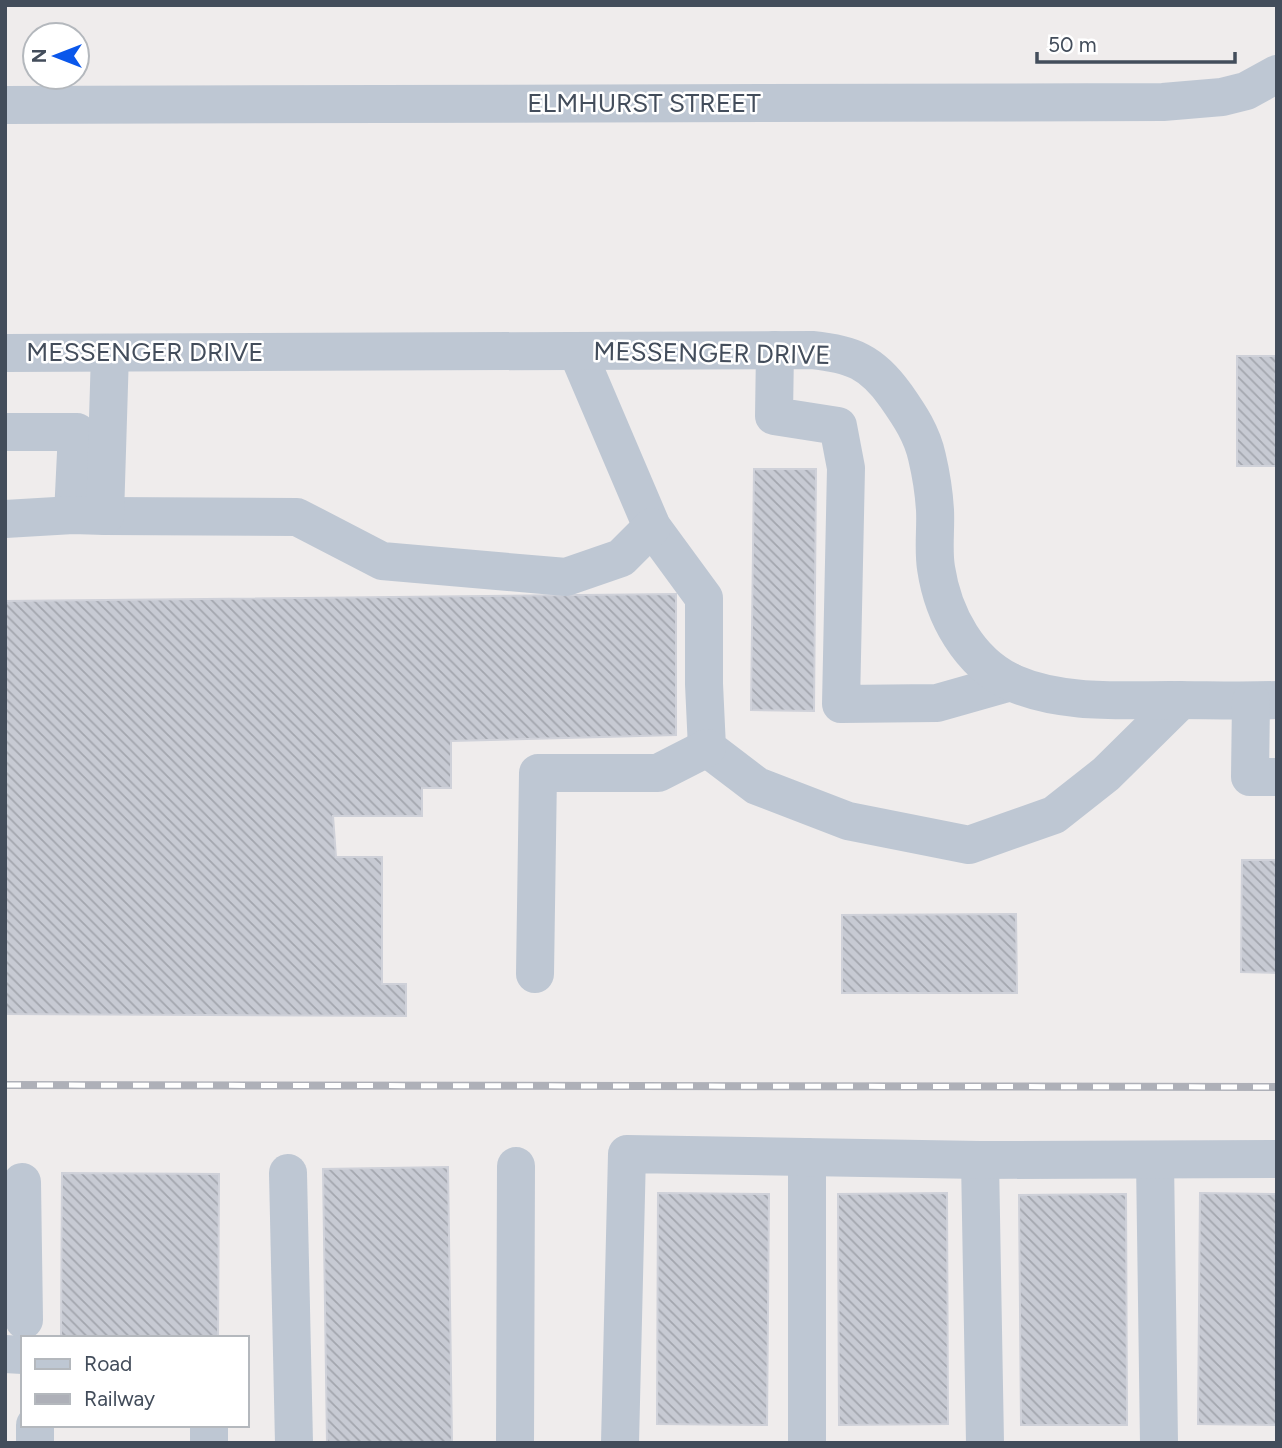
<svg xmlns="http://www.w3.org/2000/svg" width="1282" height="1448" viewBox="0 0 1282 1448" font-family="Figtree,sans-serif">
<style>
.building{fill:url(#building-back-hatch);stroke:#cfd1d9;stroke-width:2}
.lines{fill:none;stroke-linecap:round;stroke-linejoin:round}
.minor{stroke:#bec7d3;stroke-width:38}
.rail-casing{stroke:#aeb0b8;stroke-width:8}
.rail{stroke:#fff;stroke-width:5;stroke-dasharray:16;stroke-linecap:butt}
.labels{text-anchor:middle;stroke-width:5;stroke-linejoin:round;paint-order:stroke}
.street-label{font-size:26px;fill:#434d5b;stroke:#fff}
</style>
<defs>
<pattern id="building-back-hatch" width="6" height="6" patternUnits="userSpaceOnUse" patternTransform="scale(1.75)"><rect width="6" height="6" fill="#c7cad3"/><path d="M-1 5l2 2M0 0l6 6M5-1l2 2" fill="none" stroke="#a3a6ae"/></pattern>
</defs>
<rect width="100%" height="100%" fill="#efecec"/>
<g class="building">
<rect x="1237" y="356" width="40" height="110"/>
<path d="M754 469H816L814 711 751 710Z"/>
<path d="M676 594V735L451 741V788H422V816H333L336 857H382V984H406V1016L5 1014V601Z"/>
<path d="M1242 860H1277V973L1241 972Z"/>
<path d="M1016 914 1017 993H842V915Z"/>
<path d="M448 1167 452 1443H327L323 1169Z"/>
<path d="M62 1173 219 1174 218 1338H61Z"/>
<path d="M658 1193 769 1194 767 1425 657 1424Z"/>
<path d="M947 1193 948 1424 839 1425 838 1194Z"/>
<path d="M1200 1193 1277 1194V1425L1198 1424Z"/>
<path d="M1126 1194 1127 1425H1021L1019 1195Z"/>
</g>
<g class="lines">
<g class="minor">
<path d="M5 105 1163 102 1222 97 1246 91 1277 74"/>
<path d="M775 350 774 416 838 426 846 468 841 704 937 703 1011 682"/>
<path d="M577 351 652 527 704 598V684L707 748 757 786 848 821 969 845 1054 815 1106 774 1181 700"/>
<path d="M5 353 812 350C852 354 872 362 896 396 910 416 922 434 927 457 931 474 934 493 935 510 936 529 933 549 936 568 943 615 969 663 1013 683 1061 704 1119 700 1170 700 1206 700 1241 701 1277 700"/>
<path d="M5 432H77L73 515"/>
<path d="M105 516 297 517 382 561 566 577 621 558 652 527"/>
<path d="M5 519 73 515 105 516 110 353"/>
<path d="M1251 701 1250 777H1277"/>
<path d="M535 974 538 773H658L707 748"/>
<path d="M807 1157V1443"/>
<path d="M980 1160 985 1443"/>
<path d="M1155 1160 1159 1443"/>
<path d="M288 1173 294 1443"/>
<path d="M22 1182 24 1320"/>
<path d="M5 1354 23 1355"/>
<path d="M35 1425V1443"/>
<path d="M209 1425V1443"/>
<path d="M515 1443 516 1166"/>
<path d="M620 1443 627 1154 980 1160 1277 1159"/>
</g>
<g class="rail-casing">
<path id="rail" d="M5 1085 1277 1087"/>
</g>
<use href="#rail" class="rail"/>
</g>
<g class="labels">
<g class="street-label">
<text x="644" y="112">ELMHURST STREET</text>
<text x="145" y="361">MESSENGER DRIVE</text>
<text transform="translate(712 353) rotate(1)" y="9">MESSENGER DRIVE</text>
</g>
</g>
<rect width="1282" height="1448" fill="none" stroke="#434d5b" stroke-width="14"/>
<rect x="21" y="1336" width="228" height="91" fill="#ffffff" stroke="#b4b8bd" stroke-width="2"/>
<rect x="35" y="1359" width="35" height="10" fill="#bec7d3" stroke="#b4b8bd" stroke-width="2"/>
<text x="84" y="1371" font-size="21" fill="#434d5b">Road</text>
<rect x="35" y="1394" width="35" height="10" fill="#aeb0b8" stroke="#b4b8bd" stroke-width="2"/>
<text x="84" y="1406" font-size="21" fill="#434d5b">Railway</text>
<g transform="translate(56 56) rotate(270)"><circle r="33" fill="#ffffff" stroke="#b4b8bd" stroke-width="2"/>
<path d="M0-5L12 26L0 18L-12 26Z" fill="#0a57eb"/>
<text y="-10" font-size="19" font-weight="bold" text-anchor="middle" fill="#434d5b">N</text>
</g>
<path d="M1037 52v10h198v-10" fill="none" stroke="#434d5b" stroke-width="3.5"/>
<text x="1048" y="52" font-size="21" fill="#434d5b" stroke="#ffffff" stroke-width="5" paint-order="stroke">50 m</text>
</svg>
